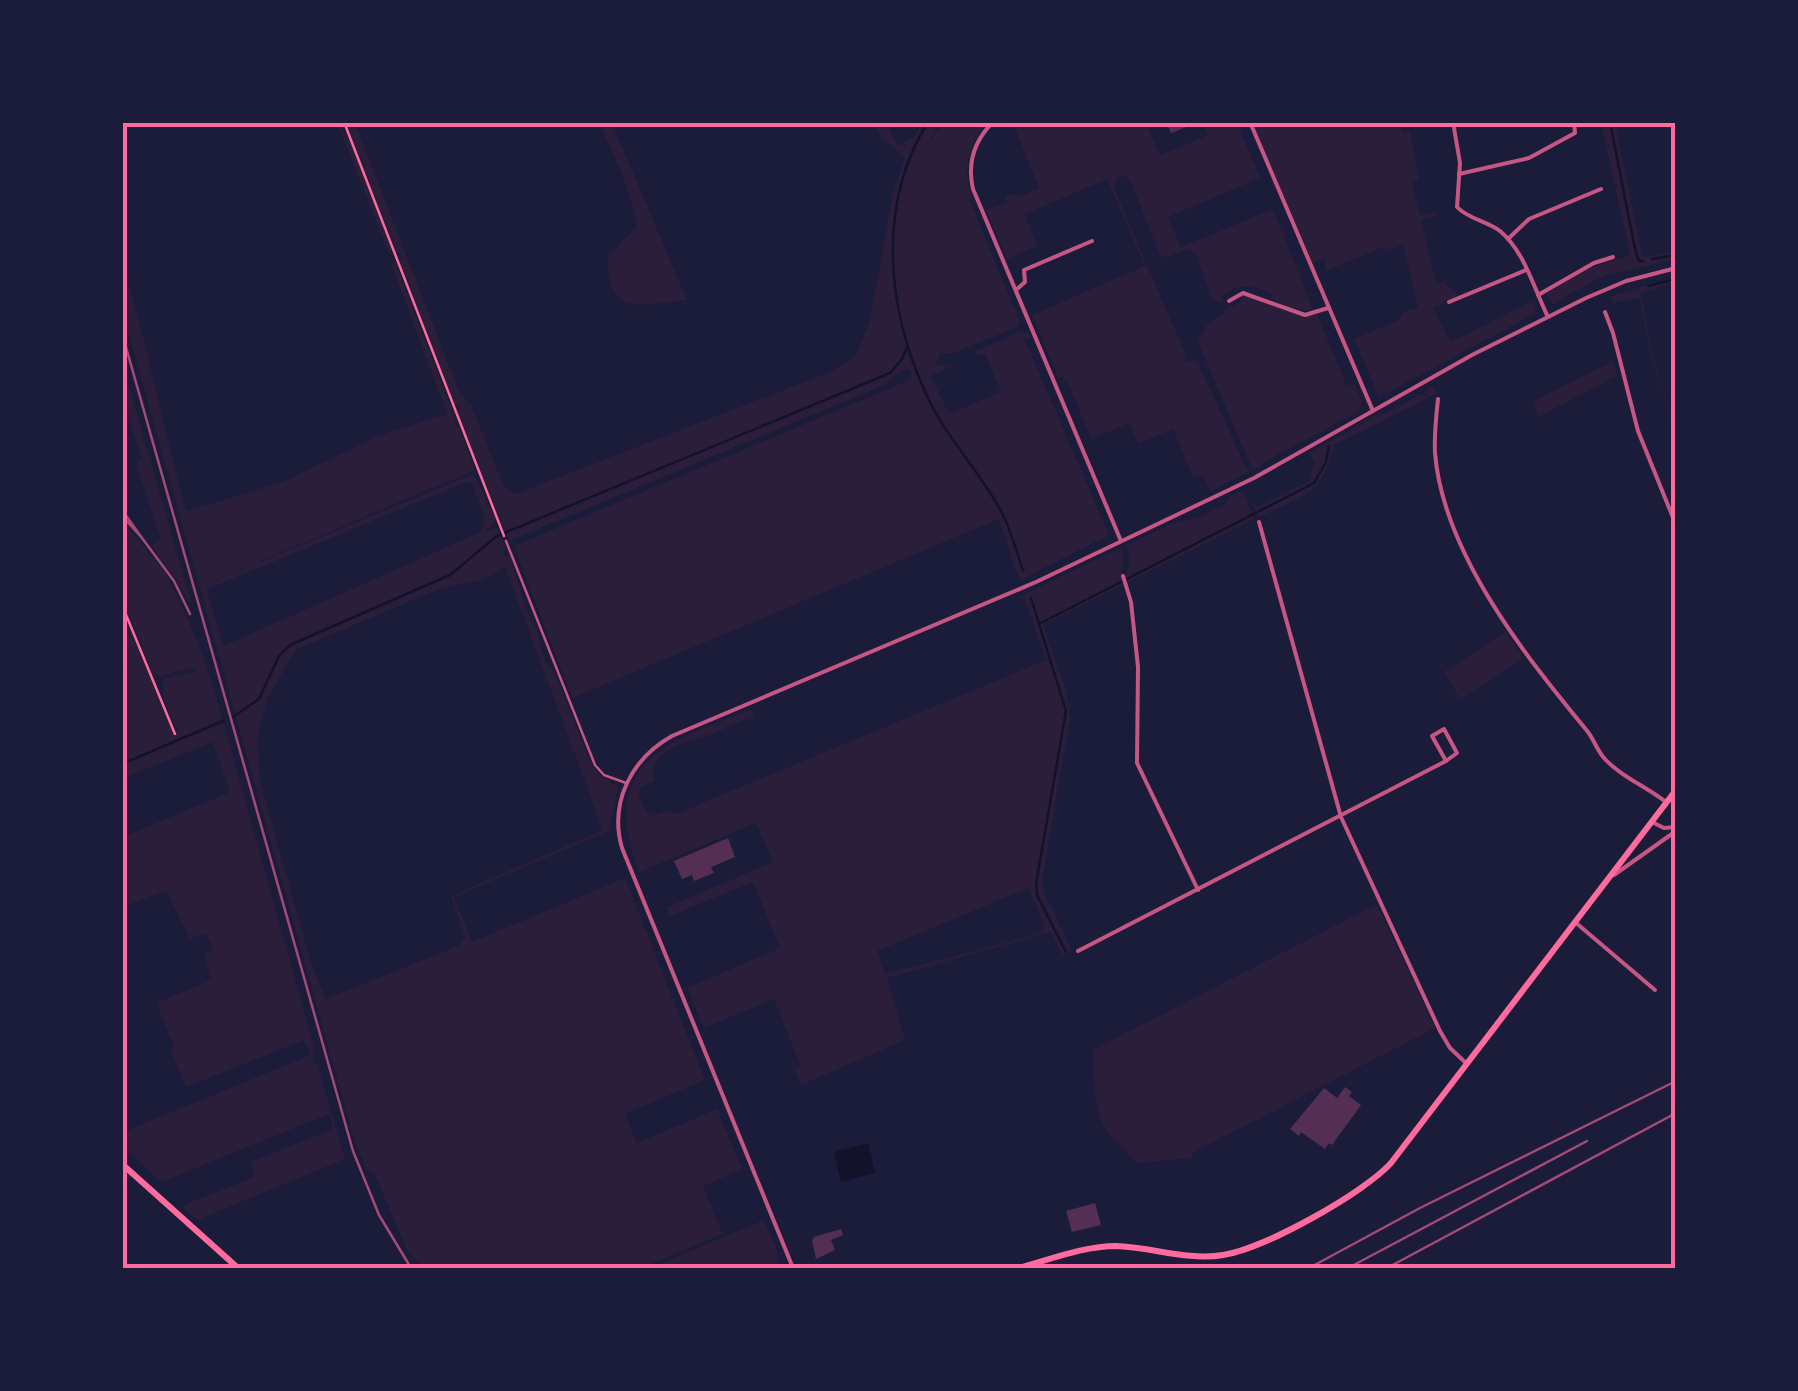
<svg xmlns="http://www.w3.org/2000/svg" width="1798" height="1391" viewBox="0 0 1798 1391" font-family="'Titillium Web',sans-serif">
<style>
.green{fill:#2a1e3b;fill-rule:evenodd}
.water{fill:#12122b}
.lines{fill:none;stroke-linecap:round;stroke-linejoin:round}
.stream{stroke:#12122b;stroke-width:2.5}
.building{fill:#542f53}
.path{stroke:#ff6b9d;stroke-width:2.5}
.service{stroke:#c65784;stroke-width:2.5}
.minor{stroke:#c65784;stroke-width:4}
.secondary{stroke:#ff6b9d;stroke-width:6}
.rail{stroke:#a44b75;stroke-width:2.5}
.neatline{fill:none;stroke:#ff6b9d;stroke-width:4}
</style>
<rect width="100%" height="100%" fill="#1b1b3a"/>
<g class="green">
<path d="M337 123 349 138 390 245V255Z"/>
<path d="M346 123H355L459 391 472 407 504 487 516 494 835 370 856 354 870 321 892 197 905 158 884 140 873 123H887L898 146 913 138 922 123H939L927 145 944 123H987C968 144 962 170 972 197L969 199 1020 322 1019 326 953 353H940L936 365H955L931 376 949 414 1001 392 985 353 976 356V351L1021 332 1029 333 1031 337 1025 340 1109 535 1022 579 1016 571 999 519 572 698 514 546 910 380 912 372 907 368 882 386 509 541 457 413 460 408 453 403 400 261 402 256 396 250Z"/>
<path d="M599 123H612L687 300C644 304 605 319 608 257L635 228 637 221 622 174Z"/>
<path d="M1013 123H1146L1160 155 1208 135 1203 123H1237L1260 178 1168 217 1181 247 1273 209 1313 309 1309 311 1284 306 1271 298 1273 294C1252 285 1239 282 1222 298L1224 303 1213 301 1196 255 1187 249 1165 258 1159 253 1130 180 1125 176 1117 178 1114 187 1146 263 1143 262 1107 179 1025 214 1037 246 1007 259 986 210 1007 203 1005 197 1015 193 1017 198 1039 188Z"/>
<path d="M1253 123H1400L1402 133 1410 132 1419 180 1412 182 1420 215 1436 213 1435 216 1421 220 1436 283 1448 281 1446 285 1459 295 1433 308 1451 342 1532 301 1536 313 1379 397 1354 339 1399 320 1402 313 1418 307 1403 245 1389 250 1384 247 1325 271V258L1312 263Z"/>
<path d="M1601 123H1615L1642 255 1645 257 1675 252V260L1605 275 1552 304 1546 293 1593 267 1630 255Z"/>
<path d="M395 261 455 418V425L459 427 475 470 202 586 473 474 496 519 485 532 497 528 506 548 502 554 511 558 526 608 538 630 540 647 547 664 555 673 590 761 599 774 618 787 609 831 454 897 472 942 625 878 705 1080 625 1114 637 1143 717 1109 742 1169 703 1186 722 1233 762 1217 642 1268H425L406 1248 375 1175 367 1170 354 1139 123 313 122 263C148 345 163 427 186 510H191L285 481 378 436 447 414 391 263ZM467 482H471L485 519 481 532 223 646 207 590 210 588ZM505 567 603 830 451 896 465 937 460 945 326 999 311 963 260 781 257 738 268 697 296 650 441 588 480 581Z"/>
<path d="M1147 265 1187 357 1184 362 1194 360 1198 363 1248 472 1211 491 1202 474 1193 477 1173 429 1138 444 1129 423 1091 439 1069 385 1063 377H1058L1032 315Z"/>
<path d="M1675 277V282L1641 293 1652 355 1672 421H1675V432L1651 358 1640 298 1612 303 1611 296Z"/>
<path d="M1241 295C1268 298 1289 320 1317 314L1347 386 1354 383 1362 402 1358 412 1266 461 1253 471 1198 342 1206 326 1228 309 1229 305 1233 307 1241 301Z"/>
<path d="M1613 361 1617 376 1538 417 1533 401Z"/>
<path d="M123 365 192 606 172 573 152 546 161 539 136 464 143 459 123 406Z"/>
<path d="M1433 386 1436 394 1334 445C1322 496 1303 496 1259 517L1251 502 1258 507 1311 480 1309 474 1315 463 1310 453 1381 412 1384 414 1420 394 1429 396 1423 392Z"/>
<path d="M1242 490 1254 519 1129 582 1125 576 1130 564 1127 545 1173 523 1199 517 1224 505 1232 495Z"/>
<path d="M123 522 167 575 196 638 214 689 315 1051 312 1056 314 1064 317 1063 345 1159 197 1220 181 1206 255 1177 250 1162 331 1130 333 1124 329 1114 161 1182 123 1147V1132L311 1055 304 1040 186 1087 170 1049 174 1046 156 1003 212 980 204 954 213 949 206 933 190 939 166 890 123 907V837L230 792 213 742 123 778 122 609 175 734 178 731 164 700 163 679 197 671 194 667 161 676 153 674 123 600Z"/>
<path d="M1121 548C1126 561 1119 572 1124 584L1043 625 1066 690 1070 718 1042 883 1043 891 1072 950 1063 956 1051 932 887 978 905 1040 801 1085 794 1069 800 1065 774 999 704 1028 687 988 780 948 753 882 670 916 667 907 773 862 756 823 639 872C597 762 665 743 750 710L754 712 752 720 746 719C736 723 726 728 717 732 692 742 648 746 654 781L639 788V796L648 814 652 816 665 811 676 814 1046 660 1024 598 1014 599ZM1028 888 1045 927 1039 934 885 974 877 951Z"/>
<path d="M1506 631 1523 658 1460 699 1444 672Z"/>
<path d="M1377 904 1435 1028 1192 1153 1193 1158 1136 1163C1128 1150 1110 1138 1105 1128 1093 1104 1094 1075 1093 1050Z"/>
<path d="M764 1220 778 1253 776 1268H650Z"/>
</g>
<path class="water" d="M868 1143 875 1173 841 1182 834 1152Z"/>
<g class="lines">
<g class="stream">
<path d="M928 122C876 205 887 311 927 396 946 438 981 472 1002 513 1011 531 1017 551 1023 571"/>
<path d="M1610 122 1635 249 1639 261H1643"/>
<path d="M1652 259 1676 255"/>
<path d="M1648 286 1676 279"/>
<path d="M1031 598 1066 711 1036 884 1037 895 1066 952"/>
<path d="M1041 623 1314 483 1326 462 1329 446"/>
<path d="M233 717 259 699 279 656 290 645 450 575 497 536 890 373 902 359 907 347"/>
<path d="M122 764 223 721"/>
</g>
</g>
<g class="building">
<path d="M1166 122H1197V123L1171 133Z"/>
<path d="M728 838 735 857 711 867 714 873 694 881 692 875 682 879 674 861Z"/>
<path d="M1345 1087 1352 1092 1349 1096 1361 1105 1332 1145 1329 1143 1325 1149 1301 1132 1299 1136 1290 1129 1324 1088 1337 1098Z"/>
<path d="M1095 1203 1101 1225 1072 1232 1066 1211Z"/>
<path d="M841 1229 843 1235 831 1240 835 1250 816 1259 812 1241 814 1237Z"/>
</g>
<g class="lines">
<g class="path">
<path d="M344 122 504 536"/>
<path d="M122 605 175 734"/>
</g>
<path class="service" d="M506 541 595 765 604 775 626 783"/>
<g class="minor">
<path d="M993 122C974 141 967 163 973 189L1121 541"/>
<path d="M1250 122 1373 411"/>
<path d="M1453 122 1460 163 1457 207C1468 219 1487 221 1500 231 1525 252 1534 289 1548 317"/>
<path d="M1405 124 1411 122"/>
<path d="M1459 174 1529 158 1575 133 1574 122"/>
<path d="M1508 239 1529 219 1601 189"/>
<path d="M1016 290 1025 282 1024 270 1092 241"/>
<path d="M1538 295 1594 263 1613 257"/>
<path d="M1229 301 1243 293 1305 315 1328 308"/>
<path d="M1449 302 1526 270"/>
<path d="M1605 312 1613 333 1638 431 1676 525"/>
<path d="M1438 399C1436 417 1434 435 1435 453 1443 553 1526 657 1588 732 1594 740 1597 750 1604 758 1620 776 1647 787 1666 802"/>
<path d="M1259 522 1341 817 1440 1031 1450 1048 1467 1064"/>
<path d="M1123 576 1131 602 1138 667 1137 763 1198 890"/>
<path d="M1444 729 1457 753 1446 761 1432 736Z"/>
<path d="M1652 822 1664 828 1676 827"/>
<path d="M1614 875 1676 831"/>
<path d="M1575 922 1655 990"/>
<path d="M1078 951 1446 761"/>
<path d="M793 1268 622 848C609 803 631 759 672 736L1036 582 1254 478 1472 355 1586 298 1626 281 1676 268"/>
</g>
<g class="secondary">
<path d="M122 1164 238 1268"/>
<path d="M1018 1268C1049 1260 1083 1246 1116 1246 1151 1247 1188 1261 1223 1255 1264 1249 1364 1193 1391 1163L1676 790"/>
</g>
<g class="rail">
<path d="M122 333 353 1151 379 1215 411 1268"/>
<path d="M122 510 142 538 122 516"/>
<path d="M142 538 174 581 190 614"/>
<path d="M1309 1268 1420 1208 1676 1081"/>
<path d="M1348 1268 1587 1141"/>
<path d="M1387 1268 1676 1113"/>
</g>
</g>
<rect width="1798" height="1391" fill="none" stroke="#1b1b3a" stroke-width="250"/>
<rect x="125" y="125" width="1548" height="1141" class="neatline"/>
</svg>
